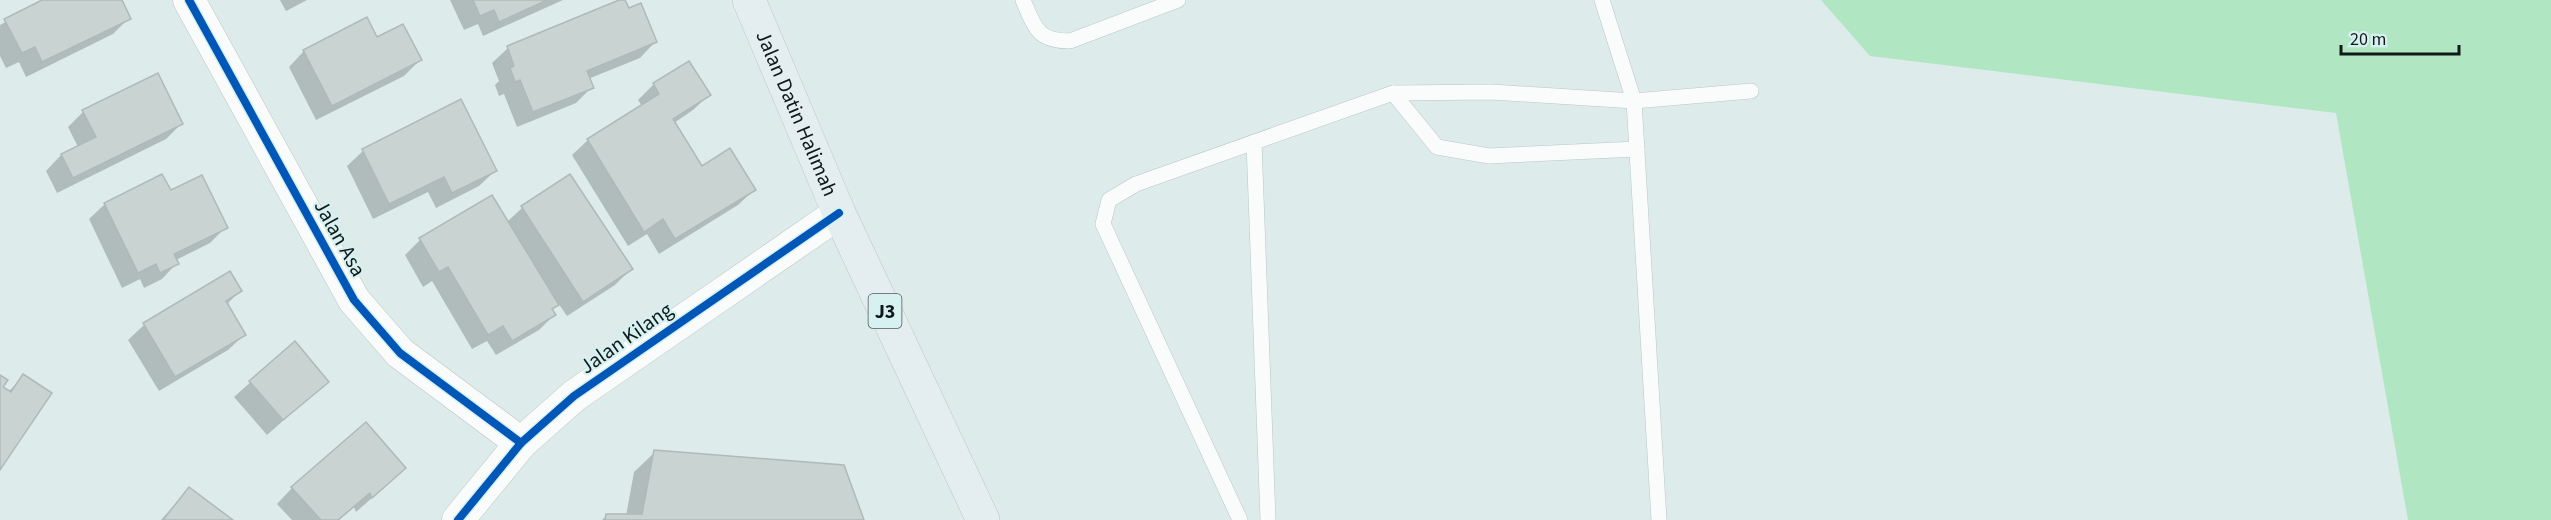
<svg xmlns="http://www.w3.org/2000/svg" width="2551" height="520" viewBox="0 0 2551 520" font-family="'Source Sans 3',sans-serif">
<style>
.green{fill:#b1e6c3}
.shadow{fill:#0003}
.building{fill:#c9d4d2;stroke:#aebab8;stroke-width:1.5}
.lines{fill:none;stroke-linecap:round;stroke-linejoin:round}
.service-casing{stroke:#bac6c6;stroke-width:16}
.minor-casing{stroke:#bac6c6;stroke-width:33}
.primary-casing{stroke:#bfc5c5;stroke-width:34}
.service{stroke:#fafcfc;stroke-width:15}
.minor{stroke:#fafcfc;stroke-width:32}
.primary{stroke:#e4eef0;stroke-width:33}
.cycleway-casing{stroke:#d7f1f1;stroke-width:11}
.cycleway{stroke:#0057b8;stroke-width:8}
.labels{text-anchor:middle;stroke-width:4.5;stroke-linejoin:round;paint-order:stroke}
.shield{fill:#d7f1f1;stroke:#4c5a5a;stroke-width:1.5}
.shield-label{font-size:20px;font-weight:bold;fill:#101919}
.street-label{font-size:21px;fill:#101919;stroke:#d7f1f1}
</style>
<rect width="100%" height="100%" fill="#ddebeb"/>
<path class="green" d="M1821 0H2551V520H2408L2336 113 1870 56Z"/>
<g class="shadow">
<path d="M46 0H120L129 18 113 34 26 77 19 62 6 68 0 56V25Z"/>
<path d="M280 0H307L286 11Z"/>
<path d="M450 0H563L483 36 478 24 464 30Z"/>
<path d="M624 0 628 10 655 42 640 58 588 79 592 87 576 103 517 127 504 94 499 96 495 85 499 81 492 63 508 48Z"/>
<path d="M376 39 420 60 404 76 316 120 289 67 304 51Z"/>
<path d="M654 84 709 95 693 110 674 123 701 168 754 190 738 205 659 254 647 234 628 246 572 155 588 140 642 106 638 100Z"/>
<path d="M83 112 181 124 166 139 57 193 46 171 61 155 78 147 68 127Z"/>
<path d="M363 151 495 171 479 186 436 208 428 192 373 219 347 166Z"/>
<path d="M570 176 631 269 615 285 567 316 558 303 551 310 554 315 539 330 496 355 487 341 472 349 432 281 423 287 405 255 420 240 507 222 522 208Z"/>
<path d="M105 204 226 227 210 243 176 260 177 263 162 279 144 288 140 279 122 288 89 219Z"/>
<path d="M240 291 226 305 244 335 228 350 159 391 128 340 144 325Z"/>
<path d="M294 343 327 382 267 435 234 397Z"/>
<path d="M24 376 0 468V377L1 387 8 392Z"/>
<path d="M655 452 862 520H602L606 516H626L634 472Z"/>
<path d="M388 484 356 512 354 507 339 520H292L277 504 292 488Z"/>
<path d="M189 489 231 520H161Z"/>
</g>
<g class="building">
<path d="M42 0H122L131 19 42 62 35 47 22 53 4 19Z"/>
<path d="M473 0H547L499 22 494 10 480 16Z"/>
<path d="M619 0H625L629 8 641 3 657 42 587 71 594 88 533 112 520 80 515 82 510 68 514 66 507 46Z"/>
<path d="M367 17 377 37 403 24 422 60 332 106 303 50Z"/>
<path d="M689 61 711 95 673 119 702 166 730 148 756 190 675 239 663 219 644 232 587 139 659 94 653 83Z"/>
<path d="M158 73 183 124 73 178 61 154 96 137 82 110Z"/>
<path d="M461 99 497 171 452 193 444 177 389 204 362 149Z"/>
<path d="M162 174 171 190 202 175 228 228 174 254 179 264 160 273 156 264 138 273 104 203Z"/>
<path d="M570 174 633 269 583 302 521 206Z"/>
<path d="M492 195 559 305 552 309 556 315 512 341 503 326 488 335 448 267 439 272 419 238Z"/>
<path d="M230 271 242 291 226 301 246 335 175 377 143 323Z"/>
<path d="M295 341 329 382 283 420 249 381Z"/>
<path d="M23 374 52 393 0 470V375L8 380 3 387 11 392Z"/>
<path d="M366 422 406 468 372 498 370 493 338 520H321L291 487Z"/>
<path d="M654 450 844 465 864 520H605L606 514H642Z"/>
<path d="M189 487 233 520H163Z"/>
</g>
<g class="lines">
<g class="service-casing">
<g id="service">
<path d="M1023 0C1035 28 1037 41 1070 41L1178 0"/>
<path d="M1602 0 1634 101 1659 520"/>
<path d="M1393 93 1437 147 1489 156 1637 149"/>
<path d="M1254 142 1268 520"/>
<path d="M1240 520 1103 224 1109 200 1136 184 1393 93 1491 92 1634 101 1751 91"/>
</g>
</g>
<g class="minor-casing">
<g id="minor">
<path d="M189 0 354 300 400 353 521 443"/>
<path d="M458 520 521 443 574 396 839 213"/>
</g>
</g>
<g class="primary-casing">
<g id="primary">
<path id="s1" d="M749 0 839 213 983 520"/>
</g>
</g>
<use href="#service" class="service"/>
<use href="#minor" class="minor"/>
<use href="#primary" class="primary"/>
<g class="cycleway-casing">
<g id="cycleway">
<path d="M189 0 354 300 400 353 521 443"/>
<path d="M458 520 521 443 574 396 839 213"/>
</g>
</g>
<use href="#cycleway" class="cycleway"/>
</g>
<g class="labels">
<rect class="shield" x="868.5" y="294" width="33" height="34" rx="4.5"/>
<g class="shield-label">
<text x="885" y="318">J3</text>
</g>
<g class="street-label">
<text dy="7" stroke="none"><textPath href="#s1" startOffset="123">Jalan Datin Halimah</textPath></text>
<text transform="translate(340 238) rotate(61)" y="7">Jalan Asa</text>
<text transform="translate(626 338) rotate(-35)" y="7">Jalan Kilang</text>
</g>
</g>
<path d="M2341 45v9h118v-9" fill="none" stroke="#101919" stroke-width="3"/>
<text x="2350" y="45" font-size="18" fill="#101919" stroke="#d7f1f1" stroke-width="4.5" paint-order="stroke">20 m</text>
</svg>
